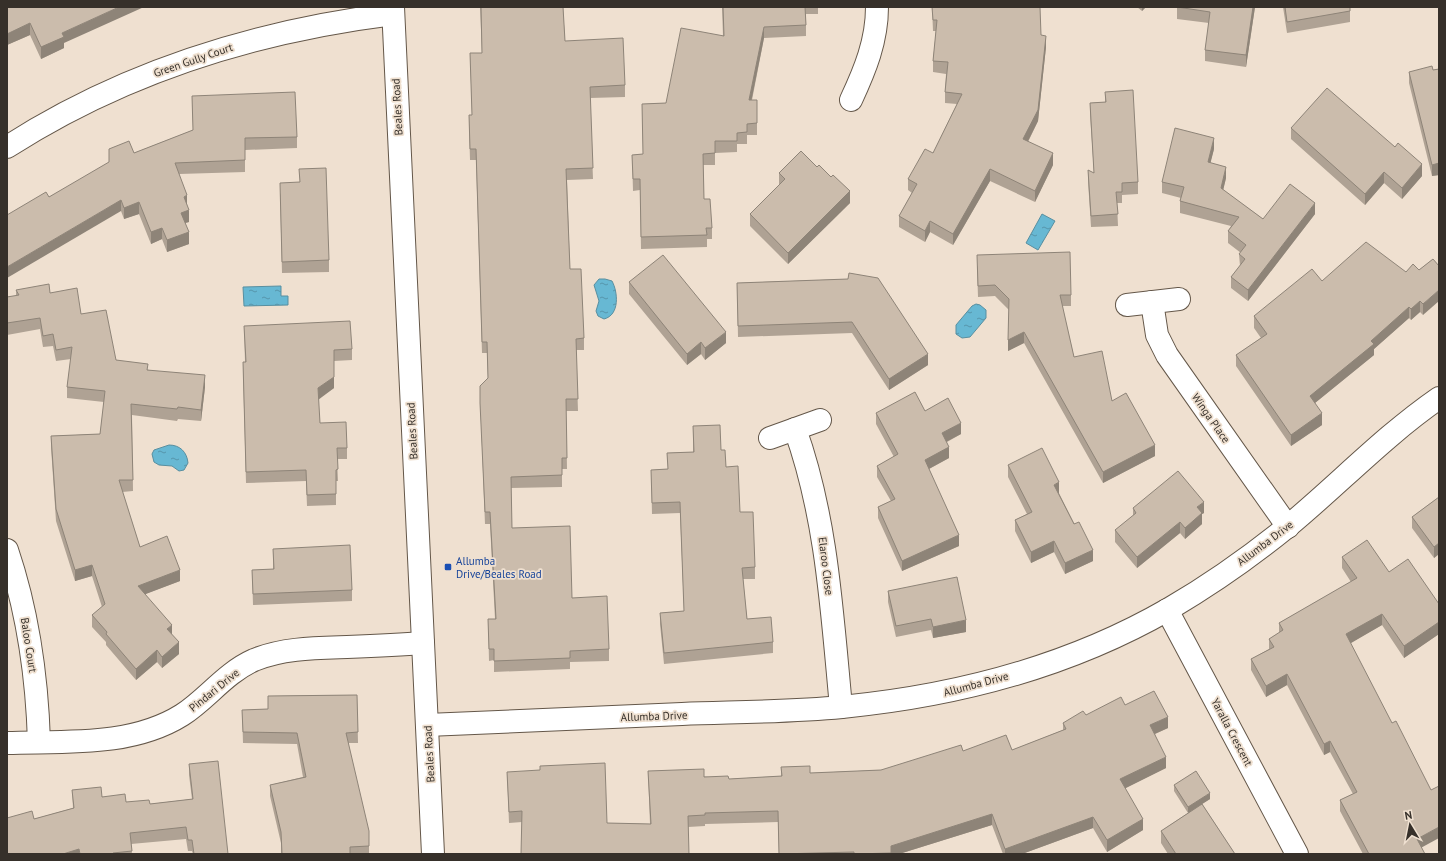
<svg xmlns="http://www.w3.org/2000/svg" width="1446" height="861" viewBox="0 0 1446 861" font-family="'PT Sans',sans-serif">
<style>
.water{fill:url(#water-ripples);stroke:#588fa0}
.lines{fill:none;stroke-linecap:round;stroke-linejoin:round}
.street-casing{stroke:#645749;stroke-width:24}
.street{stroke:#fff;stroke-width:22}
.wall{fill:#afa294}
.shaded-wall{fill:#8e8478}
.building{fill:#cbbcac;stroke:#8e8478}
.transit-dot{fill:#1a4fb4;stroke:#efe0d0;stroke-width:1.5}
.labels{text-anchor:middle;stroke-width:3.5;stroke-linejoin:round;paint-order:stroke}
.street-label{font-size:11px;fill:#36302a;stroke:#efe0d0}
.transit-label{font-size:11px;fill:#164399;stroke:#efe0d0;text-anchor:start}
</style>
<defs>
<pattern id="water-ripples" width="26" height="14" patternUnits="userSpaceOnUse"><rect width="26" height="14" fill="#67b8d3"/><path d="M2 4q2-2 4 0t4 0M15 11q2-2 4 0t4 0" fill="none" stroke="#5696ab"/></pattern>
</defs>
<rect width="100%" height="100%" fill="#efe0d0"/>
<g class="water">
<path d="M1042 214 1055 221 1038 250 1026 243Z"/>
<path d="M599 279H605L612 281C618 292 620 315 604 319L598 316 596 311 599 301 594 285Z"/>
<path d="M281 286V296H288V305L244 306 243 287Z"/>
<path d="M976 304 980 305 986 310V318L970 337 962 338 956 334V325L972 306Z"/>
<path d="M169 445C180 445 187 452 188 463L184 470 179 471 172 466 159 465 154 462 152 454 154 450Z"/>
</g>
<g class="lines">
<g class="street-casing">
<g id="street">
<path d="M393 7 433 854"/>
<path d="M851 100C865 70 877 41 877 7"/>
<path d="M7 147C124 72 256 31 393 14"/>
<path d="M1152 302 1157 335 1167 355 1288 527"/>
<path d="M1127 305 1179 299"/>
<path d="M795 429C827 518 832 613 841 707"/>
<path d="M770 438 820 420"/>
<path d="M7 550C28 612 37 676 39 742"/>
<path d="M1167 610 1297 854"/>
<path d="M427 725C512 722 597 718 682 714 735 712 789 712 842 707 955 696 1070 666 1169 609 1210 585 1250 557 1287 527 1338 485 1384 436 1439 398"/>
<path d="M7 743C65 741 131 747 182 715 207 699 225 673 254 660 283 648 316 648 347 647 372 646 397 645 423 643"/>
</g>
</g>
<use href="#street" class="street"/>
</g>
<g class="wall">
<path d="M7 7 64 43V48L41 59 30 35 7 45Z"/>
<path d="M480 7H563L565 41 625 85V97L590 98 593 179 567 180 570 269 584 338V350H576L578 411H566L567 469H562V487L511 488 512 528 572 598 609 649V661L570 662V669L494 672V660L489 661 488 619H495L490 524H485L480 397 488 379 487 353H482L476 160H470L469 127V115H472L470 53H482Z"/>
<path d="M722 7H818V14H806V36L764 38 752 100 757 123V135H747V144H737V152L715 153V165H703L704 199 712 228V239H707V247L641 249 640 190 633 191 632 155 643 154 642 104 666 103 723 36Z"/>
<path d="M932 7 1041 35 1046 47 1038 121 1028 142 1053 165 1035 202 990 181 953 245 930 232 925 242 899 227V216L912 193 908 190V179L933 153 957 104 945 103V92L946 74 933 72V61L936 31H933Z"/>
<path d="M1137 7H1146L1142 11Z"/>
<path d="M1177 7H1255L1246 67 1205 61V50L1209 23 1177 19Z"/>
<path d="M1283 7H1350V22L1287 33Z"/>
<path d="M1439 69V175L1432 176 1409 83V72L1433 70Z"/>
<path d="M1105 92 1138 182V194L1122 195V203H1117L1118 226 1091 227 1088 181V170L1094 173 1090 114V103L1105 102Z"/>
<path d="M192 96 297 137V148L245 150V172L179 174 187 206 189 222 185 223 189 244 167 252 162 239 151 244 139 214 124 219 121 211 49 197 134 153 193 130Z"/>
<path d="M1291 128 1422 176 1402 199 1384 183 1365 205 1291 139Z"/>
<path d="M1214 149 1210 163 1226 178 1223 190 1263 219 1315 214 1248 301 1231 288V277L1240 266 1239 254 1241 253 1228 243V231L1231 226 1180 213V201L1181 198 1162 193V182Z"/>
<path d="M817 167 831 177 850 203 788 264 750 226V214L779 185V173Z"/>
<path d="M299 169 329 260V272L282 273 280 194 300 182Z"/>
<path d="M1433 259 1423 315 1420 312 1411 320 1409 318 1374 349V355L1315 403 1322 425 1291 446 1236 366V355L1261 338 1254 328V316L1322 281 1406 272 1419 270Z"/>
<path d="M977 266 1071 295V306H1062L1074 357 1112 401 1155 456 1103 483 1024 343 1008 351 1009 310 995 296 978 297Z"/>
<path d="M848 279 928 365 889 390 852 333 738 337 737 283Z"/>
<path d="M629 282 726 343 705 360 701 354 687 365 629 294Z"/>
<path d="M16 290 50 293 81 314 116 360 205 387 201 421 178 419 177 421 132 415 133 491 122 492 140 547 180 581 145 594 172 635 179 654 162 668 157 662 136 680 106 645V642L92 627V615L102 607 92 576 75 581 56 521 51 447V436L100 434 104 402 67 398V387L71 359 56 361 53 346 43 347 40 329 7 335V297L16 296Z"/>
<path d="M244 326 352 349V360L334 361V388L318 399 320 423 347 448V459H337L338 481H336V505L307 506 306 481 246 483 243 373V362H245Z"/>
<path d="M925 411 961 434 947 442 949 458 929 469 959 546 902 571 878 518V507L891 501 877 477V466L894 457 876 424V413Z"/>
<path d="M693 426 721 450 740 512 755 567V579H743L747 619 773 642V653L664 664 660 624V613L684 611 680 513 652 514 651 470 668 469 667 453 693 452Z"/>
<path d="M1008 465 1059 493 1093 561 1065 574 1054 552 1031 563 1015 531V520L1027 514 1008 477Z"/>
<path d="M1439 497V554L1434 558 1412 528V517Z"/>
<path d="M1133 508 1204 513 1202 514V524L1185 539 1180 533 1137 568 1115 542V530L1133 516Z"/>
<path d="M273 549 352 590V601L253 605 252 570 273 569Z"/>
<path d="M1342 557 1389 572 1439 604V634L1404 658 1382 625 1350 643 1421 848 1425 854H1363L1340 811V800L1353 794 1330 752 1324 755 1287 685 1266 697 1251 670V659L1269 649V639L1279 633V623L1351 582 1342 568Z"/>
<path d="M888 591 966 632 933 638 931 630 896 637 888 602Z"/>
<path d="M357 695 358 743H348L369 846V854H281V843L270 796V785L303 777 297 744 243 743 242 710 268 709V696Z"/>
<path d="M1125 705 1168 728 1155 734 1166 768 1125 788 1143 830 1107 852 1093 828 1022 854H1003L992 825 899 854H779L778 822 705 824V826L688 827 522 822 509 823 507 772 607 823 650 824 648 771 729 779 781 776V767L810 773 881 770 963 751 1012 750 1063 730V723L1086 715Z"/>
<path d="M189 764 228 854H193L192 851H188L186 839 131 844 132 854H7L34 819 73 808 72 790 126 802 150 804 192 799 189 775Z"/>
<path d="M1174 785 1210 799 1202 804 1235 854H1168L1161 843V831L1188 813 1174 791Z"/>
</g>
<g class="shaded-wall">
<path d="M119 7H144L64 43V48L41 59V47L62 33Z"/>
<path d="M1142 7H1146L1142 11Z"/>
<path d="M1253 7H1255L1246 67V55Z"/>
<path d="M30 23V35L7 45V34Z"/>
<path d="M764 27V38L749 112V100Z"/>
<path d="M1046 36V47L1038 121 1023 151V139Z"/>
<path d="M1214 138V149L1208 173V162Z"/>
<path d="M1053 153V165L1035 202V191Z"/>
<path d="M1439 163V175L1432 176V165Z"/>
<path d="M1422 164V176L1402 199V188Z"/>
<path d="M1226 167V178L1221 199V188Z"/>
<path d="M990 169V181L953 245V234Z"/>
<path d="M1384 172V183L1365 205V194Z"/>
<path d="M850 191V203L788 264V253Z"/>
<path d="M187 195V206L184 197Z"/>
<path d="M121 200V211L7 278V267Z"/>
<path d="M139 202V214L124 219V208Z"/>
<path d="M1315 203V214L1248 301V290Z"/>
<path d="M189 210V222L181 224V213Z"/>
<path d="M930 221V232L925 242V231Z"/>
<path d="M162 228V239L151 244V232Z"/>
<path d="M189 232V244L167 252V240Z"/>
<path d="M1439 290V301L1423 315V304Z"/>
<path d="M1420 301V312L1411 320V309Z"/>
<path d="M1409 307V318L1374 349V355L1310 407V396L1371 341Z"/>
<path d="M726 332V343L705 360V348Z"/>
<path d="M1024 332V343L1008 351V340Z"/>
<path d="M701 342V354L687 365V354Z"/>
<path d="M928 354V365L889 390V379Z"/>
<path d="M205 375V387L201 421V410Z"/>
<path d="M334 377V388L318 400V388Z"/>
<path d="M1322 413V425L1291 446V435Z"/>
<path d="M961 423V434L942 444V433Z"/>
<path d="M1155 445V456L1103 483V472Z"/>
<path d="M949 447V458L925 471V460Z"/>
<path d="M1059 482V493L1054 496V485Z"/>
<path d="M1204 502V513L1202 514V524L1185 539V528L1197 507Z"/>
<path d="M1180 522V533L1137 568V557Z"/>
<path d="M959 535V546L902 571V561Z"/>
<path d="M1054 541V552L1031 563V552Z"/>
<path d="M1439 543V554L1434 558V547Z"/>
<path d="M1093 550V561L1065 574V563Z"/>
<path d="M92 565V576L75 581V570Z"/>
<path d="M180 570V581L138 597V586Z"/>
<path d="M1382 614V625L1346 646V634Z"/>
<path d="M966 620V632L933 638V627Z"/>
<path d="M1439 622V634L1404 658V646Z"/>
<path d="M172 625V636L167 629Z"/>
<path d="M179 642V654L162 668V657Z"/>
<path d="M157 650V662L136 680V669Z"/>
<path d="M1287 674V685L1266 697V686Z"/>
<path d="M1168 717V728L1150 736V725Z"/>
<path d="M1330 741V752L1324 755V744Z"/>
<path d="M1166 757V768L1120 791V779Z"/>
<path d="M1210 793V799L1188 813V807Z"/>
<path d="M992 814V825L899 854H891V846Z"/>
<path d="M1093 817V828L1022 854H1005V849Z"/>
<path d="M1143 819V830L1107 852V840Z"/>
<path d="M1439 827V838L1417 850V839Z"/>
<path d="M79 849V854H63Z"/>
</g>
<g class="building">
<path d="M7 7H119L62 33 64 37 41 47 30 23 7 34Z"/>
<path d="M481 7H563L565 41 623 38 625 85 590 87 593 168 566 169 570 269H581L584 338 576 339 578 399H566L567 458H562V475L511 477 512 528 570 526 572 598 607 596 609 649 570 651V658L494 661V649H489L488 619H496L490 512H485L480 403V386L488 378 487 342H482L476 149H470L469 115H472L470 53H482Z"/>
<path d="M723 7H805L806 25 764 27 749 100H757V123L747 124V132L737 133V141H715V153L703 154 704 199H710L712 228H706L707 235 641 237 640 179H633L632 155 643 154 642 104 666 103 681 28 724 36Z"/>
<path d="M932 7H1040L1041 35 1046 36 1038 110 1023 139 1053 153 1035 191 990 169 953 234 930 221 925 231 899 216 917 184 908 179 925 149 933 153 962 94 945 92 948 62 933 61 937 20H933Z"/>
<path d="M1177 7H1253L1246 55 1205 50 1210 12Z"/>
<path d="M1285 7H1350V11L1287 22Z"/>
<path d="M1432 66 1433 70 1439 69V163L1432 165 1409 72Z"/>
<path d="M1327 88 1395 147 1398 143 1422 164 1402 188 1384 172 1365 194 1291 128Z"/>
<path d="M1133 90 1138 182 1122 183V192H1116L1118 214 1091 216 1088 170 1094 173 1090 103 1106 102 1105 92Z"/>
<path d="M295 92 297 137 245 138V160L175 163 187 195 184 197 189 210 181 213 189 232 167 240 162 228 151 232 139 202 124 208 121 200 7 267V215L46 192 49 197 109 162V149L129 141 134 153 193 130 192 96Z"/>
<path d="M1175 128 1214 138 1208 162 1226 167 1221 188 1263 219 1290 184 1315 203 1248 290 1231 277 1245 259 1239 254 1246 245 1228 231 1239 217 1180 201 1184 187 1162 182Z"/>
<path d="M801 151 817 167 819 165 831 177 833 175 850 191 788 253 750 214 785 179 779 173Z"/>
<path d="M326 168 329 260 282 262 280 183 300 182 299 169Z"/>
<path d="M1366 242 1406 272 1413 264 1419 270 1433 259 1439 266V290L1423 304 1420 301 1411 309 1409 307 1371 341 1374 344 1310 396 1322 413 1291 435 1236 355 1267 334 1254 316 1312 269 1322 281Z"/>
<path d="M1070 252 1071 295H1060L1074 357 1102 351 1112 401 1126 393 1155 445 1103 472 1024 332 1008 340 1009 299 995 285 978 286 977 255Z"/>
<path d="M663 255 726 332 705 348 701 342 687 354 629 282Z"/>
<path d="M849 273 878 278 928 354 889 379 852 322 738 326 737 283 848 279Z"/>
<path d="M49 284 50 293 77 288 81 314 106 310 116 360 148 364 147 370 205 375 201 410 178 407 177 409 131 404 133 480H119L140 547 167 536 180 570 138 586 172 625 167 629 179 642 162 657 157 650 136 669 106 634 107 632 92 615 105 604 92 565 75 570 56 509 51 436 100 434 105 391 67 387 72 347 56 350 53 334 43 336 40 318 7 323V297L19 295 16 290Z"/>
<path d="M350 321 352 349 334 350V377L318 388 320 423 346 422 347 448H337L338 469 336 470V494L307 495 306 470 246 472 243 362H246L244 326Z"/>
<path d="M915 392 925 411 948 398 961 423 942 433 949 447 925 460 959 535 902 561 878 507 895 499 877 466 898 454 876 413Z"/>
<path d="M720 425 721 450H725L726 467 738 466 740 512H753L755 567 742 568 747 619 771 617 773 642 664 653 660 613 684 611 680 502 652 503 651 470 668 469 667 453 694 452 693 426Z"/>
<path d="M1042 448 1059 482 1054 485 1074 524 1079 522 1093 550 1065 563 1054 541 1031 552 1015 520 1032 512 1008 465Z"/>
<path d="M1178 471 1204 502 1197 507 1202 513 1185 528 1180 522 1137 557 1115 530 1136 513 1133 508Z"/>
<path d="M1439 497V543L1434 547 1412 517Z"/>
<path d="M1367 540 1389 572 1408 559 1439 604V622L1404 646 1382 614 1346 634 1392 723 1396 721 1431 790 1439 786V827L1417 839 1425 854H1369L1340 800 1357 792 1330 741 1324 744 1287 674 1266 686 1251 659 1274 647 1269 639 1283 630 1279 623 1357 578 1342 557Z"/>
<path d="M350 545 352 590 253 594 252 570 274 569 273 549Z"/>
<path d="M957 577 966 620 933 627 931 619 896 626 888 591Z"/>
<path d="M1154 691 1168 717 1150 725 1166 757 1120 779 1143 819 1107 840 1093 817 1005 849 992 814 891 846V853L854 854V852L779 854 778 811 705 813V815L688 816 689 854H521L522 811 509 812 507 772 540 770V766L605 763 607 823 651 824 648 771 704 769V777L728 776 729 779 782 776 781 767 810 766V773L881 770 961 745 963 751 1006 735 1012 750 1066 729 1063 723 1083 711 1086 715 1121 697 1125 705Z"/>
<path d="M357 695 358 732 346 733 369 831V846L350 847V854H282L281 832 270 785 306 777 297 733 243 732 242 710 268 709V696Z"/>
<path d="M218 761 228 854H194L192 840H188L186 827 130 833 132 851 113 853V854H80L79 849 63 854H7V818L32 811 34 819 74 808 72 790 101 787 102 797 125 794 126 802 149 800 150 804 193 799 189 764Z"/>
<path d="M1196 771 1210 793 1188 807 1174 785Z"/>
<path d="M1202 804 1235 854H1176L1161 831Z"/>
</g>
<rect class="transit-dot" x="444" y="563" width="8" height="8" rx="2"/>
<g class="labels">
<g class="street-label">
<text transform="translate(193 60) rotate(-19)" y="4">Green Gully Court</text>
<text transform="translate(397 107) rotate(-93)" y="4">Beales Road</text>
<text transform="translate(1211 418) rotate(55)" y="4">Winga Place</text>
<text transform="translate(412 431) rotate(-93)" y="4">Beales Road</text>
<text transform="translate(1265 543) rotate(-37)" y="4">Allumba Drive</text>
<text transform="translate(826 566) rotate(83)" y="4">Elaroo Close</text>
<text transform="translate(29 645) rotate(81)" y="4">Baloo Court</text>
<text transform="translate(976 684) rotate(-15)" y="4">Allumba Drive</text>
<text transform="translate(214 690) rotate(-39)" y="4">Pindari Drive</text>
<text transform="translate(654 716) rotate(-2)" y="4">Allumba Drive</text>
<text transform="translate(1232 732) rotate(62)" y="4">Yaralla Crescent</text>
<text transform="translate(429 754) rotate(-93)" y="4">Beales Road</text>
</g>
<g class="transit-label">
<text x="456" y="565">Allumba<tspan x="456" dy="13">Drive/Beales Road</tspan></text>
</g>
</g>
<rect width="1446" height="861" fill="none" stroke="#36302a" stroke-width="16"/>
<g transform="translate(1410 825) rotate(350)" stroke="#efe0d0" stroke-width="3" paint-order="stroke">
<path d="M0-3L7 15L0 10L-7 15Z" fill="#36302a"/>
<text y="-6" font-size="11" font-weight="bold" text-anchor="middle" fill="#36302a">N</text>
</g>
</svg>
